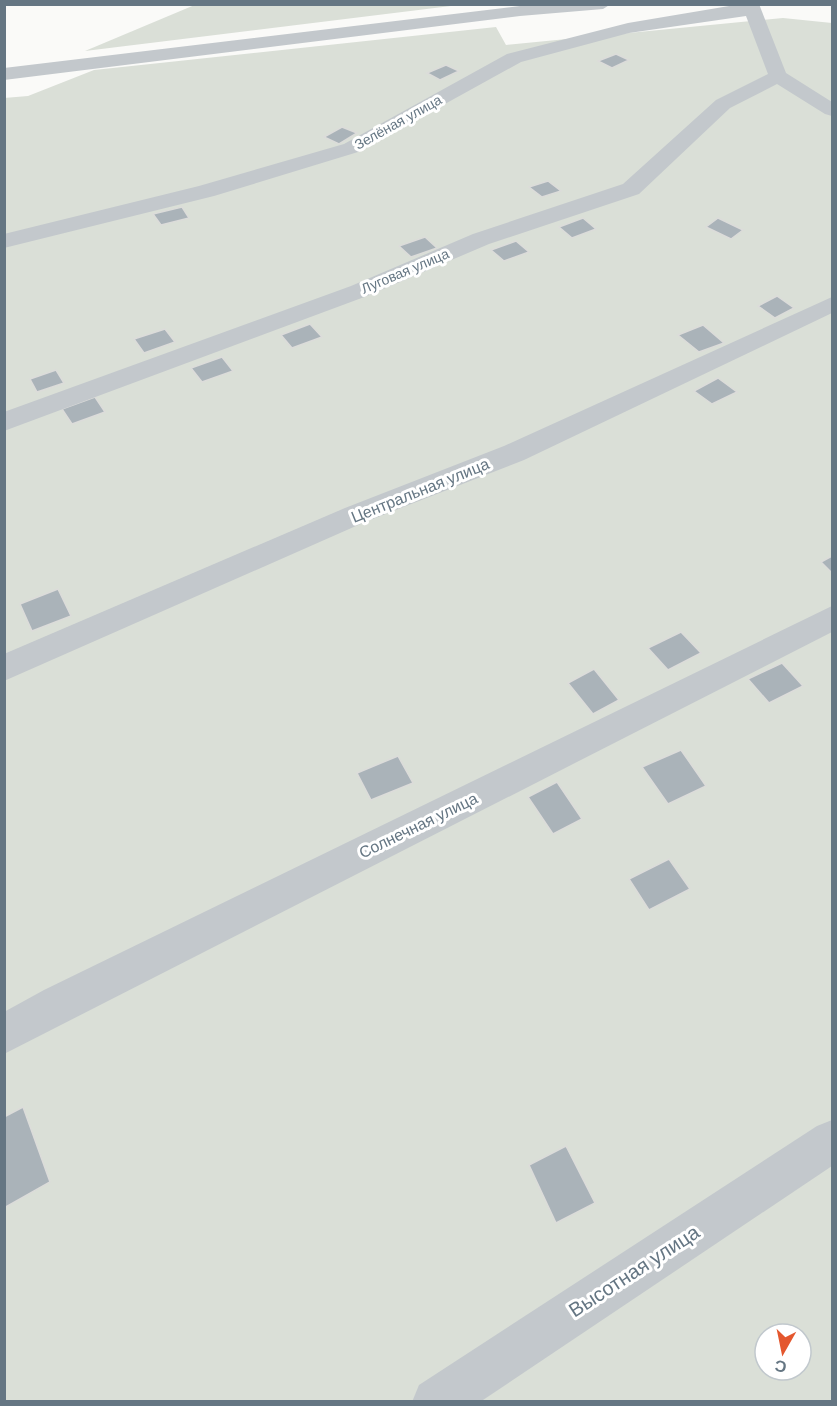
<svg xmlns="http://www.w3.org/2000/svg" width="837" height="1406" viewBox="0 0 837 1406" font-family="'DM Sans',sans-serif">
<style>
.green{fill:#dadfd7;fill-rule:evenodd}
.building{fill:#aab3b9;stroke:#dcdcda;stroke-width:1.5}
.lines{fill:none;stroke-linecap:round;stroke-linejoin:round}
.minor{fill:#c3c8cc;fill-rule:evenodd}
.labels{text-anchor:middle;stroke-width:6;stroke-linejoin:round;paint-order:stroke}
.far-street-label{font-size:14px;fill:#657683;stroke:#fff}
.street-label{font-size:16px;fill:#657683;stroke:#fff}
.near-street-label{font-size:20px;fill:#657683;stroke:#fff}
</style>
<rect width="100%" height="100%" fill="#fafaf8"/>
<g class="green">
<path d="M197 4H459V5L85 51Z"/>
<path d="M783 18 832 23V1401H5L4 98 28 96 94 70 496 27 506 45ZM765 1334H801V1370H765Z"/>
</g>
<g class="building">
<path d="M616 54 629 60 612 68 598 61Z"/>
<path d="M446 65 459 71 440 80 427 73Z"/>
<path d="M342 127 357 133 339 144 324 137Z"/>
<path d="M548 181 561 191 542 197 529 187Z"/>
<path d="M182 207 189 218 161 225 153 214Z"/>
<path d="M583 218 596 229 572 238 559 227Z"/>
<path d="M718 218 743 230 731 239 706 227Z"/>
<path d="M425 237 437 248 411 257 399 246Z"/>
<path d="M516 241 529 252 504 261 491 250Z"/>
<path d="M777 296 794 308 775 318 758 306Z"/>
<path d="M310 324 322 337 292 348 281 335Z"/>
<path d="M703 325 724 343 699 352 678 335Z"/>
<path d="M165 329 175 342 144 353 134 339Z"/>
<path d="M222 357 233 371 202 382 191 368Z"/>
<path d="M56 370 64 383 37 392 30 379Z"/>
<path d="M718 378 737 392 712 404 694 391Z"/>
<path d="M95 397 105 412 72 424 62 409Z"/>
<path d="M832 556V573L821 562Z"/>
<path d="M58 589 71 616 32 631 20 604Z"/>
<path d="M681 632 701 653 668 670 648 648Z"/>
<path d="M782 663 803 686 769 703 748 679Z"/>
<path d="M594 669 619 700 593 714 568 683Z"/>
<path d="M681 750 706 786 668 804 642 767Z"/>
<path d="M398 756 413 783 371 800 357 773Z"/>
<path d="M557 782 582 819 553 834 528 797Z"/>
<path d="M669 859 690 889 649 910 629 879Z"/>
<path d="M23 1107 50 1182 4 1208V1117Z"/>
<path d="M566 1146 595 1203 556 1223 529 1165Z"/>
</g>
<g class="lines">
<g class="minor">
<path d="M611 4 603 9 520 16 4 80V68L520 6Z"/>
<path d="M741 4H759L786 73 832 102V116L825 114 777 84 730 108 639 194 489 244 367 296 4 431V412L351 286 473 234 623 184 716 100 768 74 746 16 629 33 521 62 358 152 214 196 4 248V234L199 186 344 144 507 54 628 23Z"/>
<path d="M832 297V313L524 460 365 522 4 681V654L345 508 504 446Z"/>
<path d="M832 606V632L4 1054V1012L44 990Z"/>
<path d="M832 1120V1166L480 1402H412L419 1385 817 1126Z"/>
</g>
</g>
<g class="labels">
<g class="far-street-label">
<text transform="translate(398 122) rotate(-29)" y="5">Зелёная улица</text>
<text transform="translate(405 271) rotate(-23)" y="5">Луговая улица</text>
</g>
<g class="street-label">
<text transform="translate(420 490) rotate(-22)" y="6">Центральная улица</text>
<text transform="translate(418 825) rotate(-26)" y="6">Солнечная улица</text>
</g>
<g class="near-street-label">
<text transform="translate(634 1271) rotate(-33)" y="7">Высотная улица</text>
</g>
</g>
<rect width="837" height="1406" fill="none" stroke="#657683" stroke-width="12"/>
<g transform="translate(783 1352) rotate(189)"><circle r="28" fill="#ffffff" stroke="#c1c8cd" stroke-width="1.5"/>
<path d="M0-4.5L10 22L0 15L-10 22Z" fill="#e4572e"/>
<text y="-9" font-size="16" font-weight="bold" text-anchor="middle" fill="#657683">С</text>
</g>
</svg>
